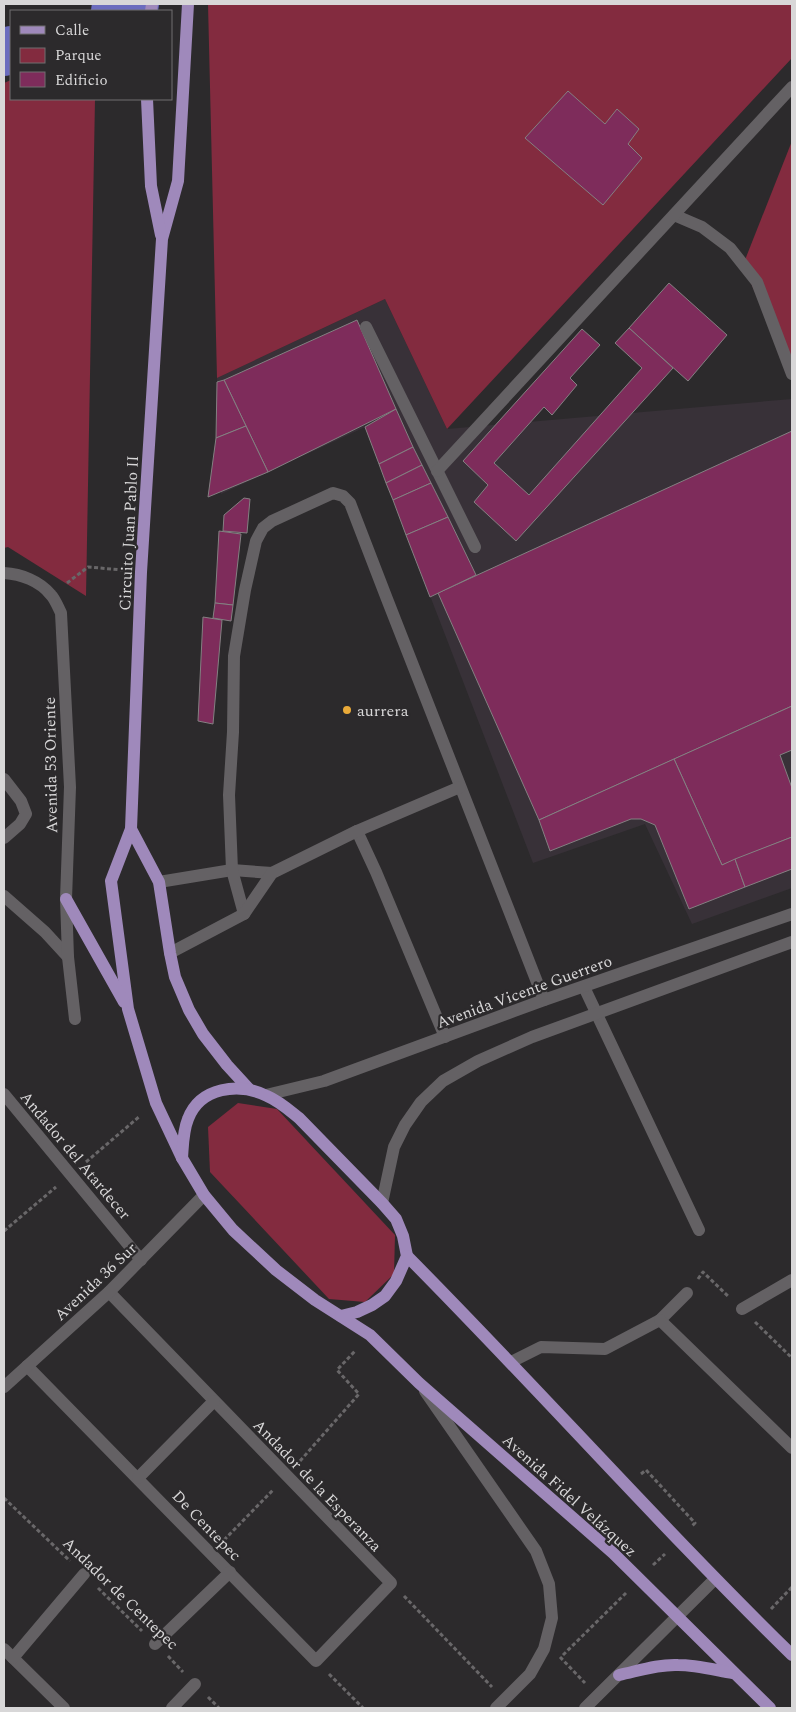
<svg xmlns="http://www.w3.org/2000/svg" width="796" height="1712" viewBox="0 0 796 1712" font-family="Spectral,serif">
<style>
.built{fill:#383138}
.green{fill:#832b3f}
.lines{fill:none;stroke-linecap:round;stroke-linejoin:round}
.river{stroke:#6b6cbe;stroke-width:48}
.building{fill:#7e2c5b;stroke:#848082}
.path{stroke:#696769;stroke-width:3;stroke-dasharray:4 2.5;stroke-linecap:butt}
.lane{stroke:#646164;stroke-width:12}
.street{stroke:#646164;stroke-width:12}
.secondary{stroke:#646164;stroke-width:12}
.primary{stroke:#9f89bb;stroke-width:12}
.poi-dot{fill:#eaaa39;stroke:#2c2a2c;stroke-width:2}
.labels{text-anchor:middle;stroke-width:4.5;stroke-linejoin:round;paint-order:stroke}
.street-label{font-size:16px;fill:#d8d7d8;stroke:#2c2a2c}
.poi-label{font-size:16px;fill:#d8d7d8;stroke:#2c2a2c;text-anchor:start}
</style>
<rect width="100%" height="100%" fill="#2c2a2c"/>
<path class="built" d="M385 299 447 429 792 399V888L692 924 645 824 533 863 365 427 221 494 217 378Z"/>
<g class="green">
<path d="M208 4H792V58L447 429 385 299 217 378Z"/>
<path d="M11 80V99H95L86 596 8 547 4 548V83Z"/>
<path d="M792 141V375L743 265Z"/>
<path d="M238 1103 277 1109 395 1235 394 1274 365 1302 329 1299 210 1172 208 1127Z"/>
</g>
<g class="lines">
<g class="river">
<path d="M115 11 135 4"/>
<path d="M4 52 11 50"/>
</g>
</g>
<g class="building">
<path d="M568 91 605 124 617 109 639 129 628 144 642 158 603 205 525 138Z"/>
<path d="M669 283 727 335 688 381 629 328Z"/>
<path d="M357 320 396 409 268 472 224 380Z"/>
<path d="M629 328 673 368 516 541 474 502 488 485 463 461 582 329 600 345 570 378 577 385 552 415 544 407 494 463 529 495 642 368 615 343Z"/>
<path d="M224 380 246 426 216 438 217 382Z"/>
<path d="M396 409 413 447 379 464 365 427Z"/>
<path d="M246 426 268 472 208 497 216 438Z"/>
<path d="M792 431V706L539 820 438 593Z"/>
<path d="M413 447 422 465 386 483 379 464Z"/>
<path d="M422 465 431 483 393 500 386 483Z"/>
<path d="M431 483 448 517 406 535 393 500Z"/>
<path d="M244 498 250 499 247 533 223 531 224 515Z"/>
<path d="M448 517 476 575 430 597 406 535Z"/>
<path d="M219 531 241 534 233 605 215 603Z"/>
<path d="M215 603 233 605 231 621 213 618Z"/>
<path d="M203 617 222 620 213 724 198 721Z"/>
<path d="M792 706V750L780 755 792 788V837L722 865 674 759Z"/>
<path d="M674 759 722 865 735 859 745 887 689 909 655 825 641 819H631L550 851 539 820Z"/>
<path d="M792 837V869L745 887 735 859Z"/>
</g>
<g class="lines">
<g class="path">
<path d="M67 583 88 567 123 570"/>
<path d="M86 1162 140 1116"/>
<path d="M4 1231 56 1187"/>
<path d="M698 1279 703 1272 729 1297"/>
<path d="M755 1322 792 1358"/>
<path d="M300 1461 359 1394 337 1370 356 1350"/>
<path d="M641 1474 646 1470 695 1523 692 1526"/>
<path d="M4 1498 70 1561"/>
<path d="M224 1540 274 1489"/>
<path d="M653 1565 665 1554"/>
<path d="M98 1588 142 1631"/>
<path d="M404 1596 492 1687"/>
<path d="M771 1609 792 1587"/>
<path d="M563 1655 626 1593"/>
<path d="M168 1656 183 1672"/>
<path d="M560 1657 585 1683"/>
<path d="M329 1674 363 1708"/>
<path d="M208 1697 219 1708"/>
</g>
<g class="lane">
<path d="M674 215 702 227 730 248 757 282 792 374"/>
<path d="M366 327 475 547"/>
<path d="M437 471 792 87"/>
<path d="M4 779 21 801 26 814 20 824 4 838"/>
<path d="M357 831 376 872 445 1037"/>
<path d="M159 882 232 870 272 873"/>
<path d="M4 896 45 932 68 957"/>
<path d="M244 914 232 870 229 795 233 732 234 656 245 590 256 541 263 528 272 521 333 493 343 496 350 503 387 599 544 1000"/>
<path d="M170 953 244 914 272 873 357 831 460 787"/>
<path d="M584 987 699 1230"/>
<path d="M511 1362 541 1347 605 1349 660 1320 687 1293"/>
<path d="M4 1649 64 1708"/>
</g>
<g class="street">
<path d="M4 573C21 574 40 581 51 595 55 599 58 607 61 613L70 787 66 899 68 957 75 1019"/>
<path d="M4 1094 141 1260"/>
<path d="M742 1309 792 1280"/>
<path d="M660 1320 792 1448"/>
<path d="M27 1366 316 1661 391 1583 109 1292"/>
<path d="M4 1387 109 1292 204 1195"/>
<path d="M425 1391 536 1551 549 1584 552 1618 544 1649 530 1674 496 1708"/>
<path d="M138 1478 214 1401"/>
<path d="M155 1644 230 1572"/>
<path d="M13 1658 84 1574"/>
<path d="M172 1708 195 1684"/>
<path d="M585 1708 715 1579"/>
</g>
<g class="secondary">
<path d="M266 1095 324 1081 544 1000 792 914"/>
<path d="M382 1203 394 1147 405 1125 421 1102 443 1081 478 1061 532 1037 792 942"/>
</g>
<g class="primary">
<path d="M188 4 178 181 162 239 141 572 131 829 111 881 128 1009 156 1103 182 1158 204 1195 233 1230 276 1270 315 1300 370 1335 419 1383 613 1553 770 1708"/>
<path d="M151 11 152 4"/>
<path d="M147 99 151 186 161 235"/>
<path d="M131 829 159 882 170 953 175 977 189 1010 203 1034 227 1065 249 1089"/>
<path d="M66 899 124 1002"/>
<path d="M182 1158C183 1145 183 1131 188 1119 200 1087 239 1082 267 1096 279 1101 289 1110 299 1118L382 1203 396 1219 403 1236 407 1256 396 1281 385 1296 372 1305 357 1312 341 1316"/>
<path d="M407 1256C537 1387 660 1526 792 1655"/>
<path d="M619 1675C638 1671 658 1664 678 1665 696 1665 715 1670 733 1673"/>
</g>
</g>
<circle class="poi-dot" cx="347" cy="710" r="5"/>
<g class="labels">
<g class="street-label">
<text transform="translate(128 533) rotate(-87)" y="6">Circuito Juan Pablo II</text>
<text transform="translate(50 765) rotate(-91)" y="6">Avenida 53 Oriente</text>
<text transform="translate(524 991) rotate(-20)" y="6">Avenida Vicente Guerrero</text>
<text transform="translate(76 1155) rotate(50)" y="6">Andador del Atardecer</text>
<text transform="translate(95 1281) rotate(-43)" y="6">Avenida 36 Sur</text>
<text transform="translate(318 1485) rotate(46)" y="6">Andador de la Esperanza</text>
<text transform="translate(570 1495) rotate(42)" y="6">Avenida Fidel Velázquez</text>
<text transform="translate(207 1525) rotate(46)" y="6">De Centepec</text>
<text transform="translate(121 1593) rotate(44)" y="6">Andador de Centepec</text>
</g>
<g class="poi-label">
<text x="357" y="716">aurrera</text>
</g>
</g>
<rect width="796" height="1712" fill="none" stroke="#d8d7d8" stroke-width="10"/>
<rect x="10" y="10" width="162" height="90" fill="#2c2a2c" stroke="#716f71"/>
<rect x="20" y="26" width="25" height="8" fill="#9f89bb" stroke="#716f71"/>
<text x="55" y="35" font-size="15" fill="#d8d7d8">Calle</text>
<rect x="20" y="48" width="25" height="15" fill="#832b3f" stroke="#716f71"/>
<text x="55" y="60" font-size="15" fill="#d8d7d8">Parque</text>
<rect x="20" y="72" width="25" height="15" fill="#7e2c5b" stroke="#716f71"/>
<text x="55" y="85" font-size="15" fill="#d8d7d8">Edificio</text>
</svg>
